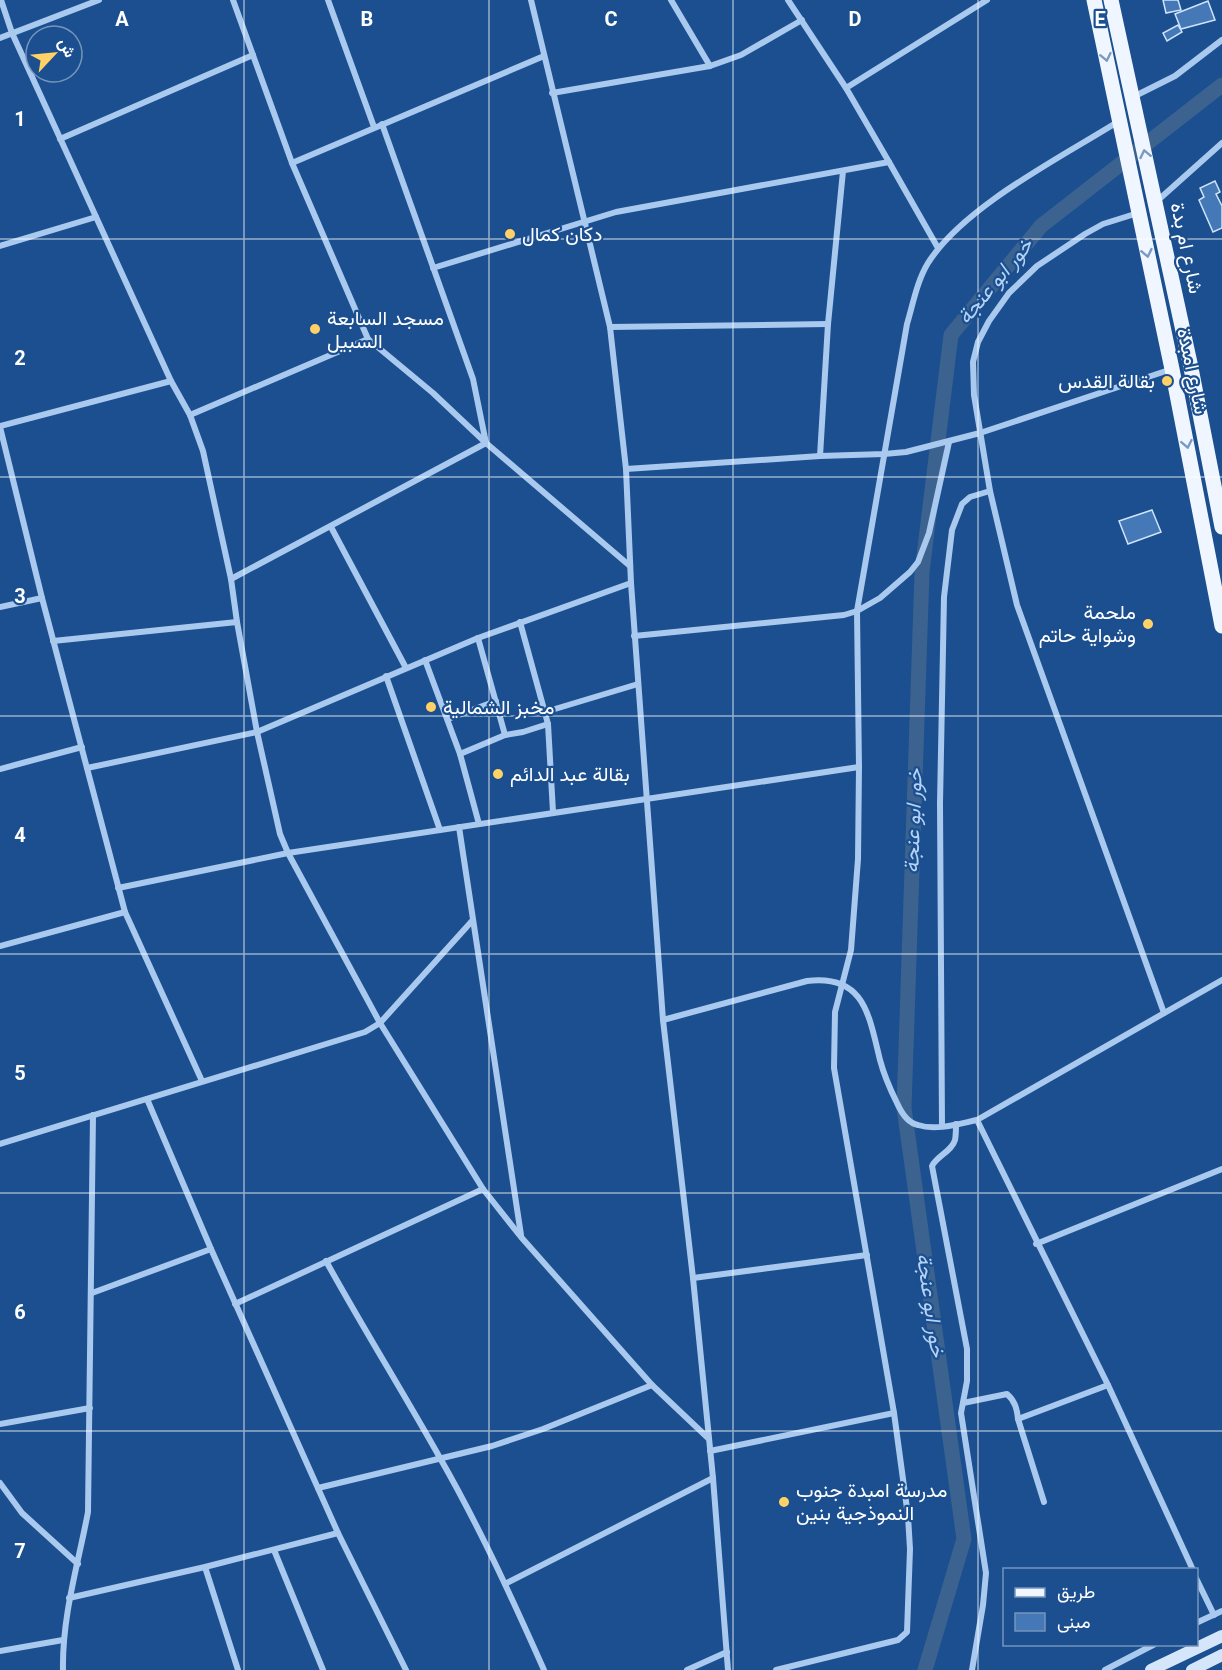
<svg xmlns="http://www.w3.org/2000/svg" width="1222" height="1670" viewBox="0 0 1222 1670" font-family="Roboto,Vazirmatn,sans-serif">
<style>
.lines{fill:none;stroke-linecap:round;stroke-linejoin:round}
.canal{stroke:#3c6290;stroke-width:15}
.building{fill:#4478b7;stroke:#cfe3fa;stroke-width:1.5}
.street{stroke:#a9c9ee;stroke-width:6}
.secondary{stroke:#d6e6fa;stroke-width:12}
.primary{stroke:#f0f6ff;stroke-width:15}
.oneway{stroke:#7b9ac1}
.grid{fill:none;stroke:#fff;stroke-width:1.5;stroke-opacity:0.55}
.poi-dot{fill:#ffd166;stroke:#1b4f8f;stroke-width:2}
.labels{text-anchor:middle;stroke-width:4.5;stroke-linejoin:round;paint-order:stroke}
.poi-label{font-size:20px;fill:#fff;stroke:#1b4f8f;text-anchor:start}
.street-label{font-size:20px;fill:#fff;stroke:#1b4f8f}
.water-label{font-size:21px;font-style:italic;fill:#b5d3f5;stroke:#1b4f8f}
.grid-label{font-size:20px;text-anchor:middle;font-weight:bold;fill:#fff;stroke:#1b4f8f;stroke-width:4.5;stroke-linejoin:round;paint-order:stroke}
</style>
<rect width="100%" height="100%" fill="#1b4f8f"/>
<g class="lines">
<path class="canal" d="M925 1670 964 1539 904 1108 922 572 951 335 1041 226 1222 85"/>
</g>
<g class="building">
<path d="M1163 0H1178L1181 10 1166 13Z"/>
<path d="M1208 1 1215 20 1181 29 1175 14Z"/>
<path d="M1178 25 1182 32 1167 41 1163 33Z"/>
<path d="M1215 181 1220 192 1216 194 1222 206V228L1213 232 1199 200 1204 197 1200 188Z"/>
<path d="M1152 510 1161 532 1128 544 1119 521Z"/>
</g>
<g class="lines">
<g class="street">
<path d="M1 0 12 33 171 381 190 415 203 451 231 579 237 622 257 732 280 834 288 853 380 1023 483 1189 521 1237 652 1385 708 1438"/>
<path d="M233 0 292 163 368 339 433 393 486 443 630 566"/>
<path d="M328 0 374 127"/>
<path d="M531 0 610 327 626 469 631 583 663 1020 693 1278 713 1478 728 1670"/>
<path d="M671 0 710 66"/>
<path d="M0 38 99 0"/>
<path d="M846 88 987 0"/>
<path d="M552 93 710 66 741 55 802 20"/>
<path d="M1133 97 1175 76 1222 40"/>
<path d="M60 139 253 55"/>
<path d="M889 162 938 248"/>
<path d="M292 163 544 56"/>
<path d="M1156 202 1222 143"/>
<path d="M1138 213 1103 224 1085 234 1037 266 1009 293 989 321 978 342 973 362 974 395 990 491 1017 605 1164 1013"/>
<path d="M0 246 96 217"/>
<path d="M433 268 616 212 889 162 846 88 788 0"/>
<path d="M610 327 828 324"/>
<path d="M190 415 368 339"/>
<path d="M0 426 171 381"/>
<path d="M0 427 42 598 125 912 202 1081"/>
<path d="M820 456 828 324 843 171"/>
<path d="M626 469 820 456 884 454 906 452 980 433 1172 369"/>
<path d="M331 527 406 668"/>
<path d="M231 579 486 443 473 379 382 124"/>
<path d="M0 607 42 598"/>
<path d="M520 622 548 724 553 812"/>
<path d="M634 636 844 615 857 611 880 598 910 572 918 562 929 533 949 442"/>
<path d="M478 638 505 735"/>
<path d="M53 641 237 622"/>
<path d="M425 660 460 754 479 824"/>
<path d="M386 676 440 830"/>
<path d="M545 712 638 684"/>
<path d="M448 719 496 701"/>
<path d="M460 754 505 735 523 732 548 724"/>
<path d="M87 768 257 732 478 638 631 583"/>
<path d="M0 769 82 747"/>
<path d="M459 827 521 1235"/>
<path d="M118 888 288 853 859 767"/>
<path d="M0 946 125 912"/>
<path d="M663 1020 807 981C865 974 869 1016 880 1060 884 1075 890 1089 897 1103 901 1112 907 1123 918 1125 936 1131 958 1124 977 1120L1222 980"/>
<path d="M147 1099 211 1249 338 1533 406 1670"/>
<path d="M977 1120 1108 1385 1193 1570"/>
<path d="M956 1124C956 1129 956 1135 955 1140 952 1151 937 1156 932 1166L967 1349V1381L961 1413 986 1573 983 1605 972 1670"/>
<path d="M942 1126 940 803 944 597 952 530 962 504 970 497 990 491"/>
<path d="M0 1144 365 1032 380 1023 472 921"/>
<path d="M1036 1244 1222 1169"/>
<path d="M326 1261C363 1328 403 1392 440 1458 479 1526 512 1598 544 1670"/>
<path d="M693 1278 867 1255"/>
<path d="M92 1293 211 1249"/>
<path d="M235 1304 483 1189"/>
<path d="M963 1403 1007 1394C1015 1401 1017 1409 1018 1419L1044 1502"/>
<path d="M1018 1419 1108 1385"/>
<path d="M0 1424 90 1408"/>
<path d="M710 1451 894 1413"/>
<path d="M0 1483 22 1513 78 1564"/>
<path d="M318 1488 492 1446 543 1429 652 1385"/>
<path d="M274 1550 323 1670"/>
<path d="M205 1567 238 1670"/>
<path d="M1196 1578 1214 1615"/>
<path d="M505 1584 713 1478"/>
<path d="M69 1598 205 1567 338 1533"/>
<path d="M1196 1623 1222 1611"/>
<path d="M0 1651 63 1640"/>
<path d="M63 1670C62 1616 78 1565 88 1512L93 1115"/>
<path d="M687 1670 727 1652"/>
<path d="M776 1670 898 1640 907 1632 910 1549 908 1516 894 1413 834 1068 835 1012 851 950 858 859 859 767 857 611 907 324C913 304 917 281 928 263 964 206 1062 157 1119 121"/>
<path d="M1105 1670 1155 1644"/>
</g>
<g class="secondary">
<path d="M1151 1670 1222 1636"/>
<path d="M1192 1670 1222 1655"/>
</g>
<g class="primary">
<path d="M1094 0 1172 369 1222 626"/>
<path d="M1111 0 1190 363 1222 527"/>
</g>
</g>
<defs><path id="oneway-chevron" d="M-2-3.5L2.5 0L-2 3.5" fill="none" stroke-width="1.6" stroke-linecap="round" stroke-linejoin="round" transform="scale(1.5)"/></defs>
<g class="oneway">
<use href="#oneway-chevron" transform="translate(1106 57) rotate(78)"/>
<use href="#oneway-chevron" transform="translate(1145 154) rotate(-102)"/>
<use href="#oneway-chevron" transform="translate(1147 253) rotate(78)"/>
<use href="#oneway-chevron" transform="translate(1187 444) rotate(79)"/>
</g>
<path class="grid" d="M244 0V1670M489 0V1670M733 0V1670M978 0V1670M0 239H1222M0 477H1222M0 716H1222M0 954H1222M0 1193H1222M0 1431H1222"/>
<g class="poi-dot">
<circle cx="510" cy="234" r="6"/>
<circle cx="315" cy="329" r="6"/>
<circle cx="1167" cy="381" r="6"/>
<circle cx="1148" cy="624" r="6"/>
<circle cx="431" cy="707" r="6"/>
<circle cx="498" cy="774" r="6"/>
<circle cx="784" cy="1502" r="6"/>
</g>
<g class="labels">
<g class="poi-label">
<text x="522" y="241">دكان كمال</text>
<text x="327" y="325">مسجد السابعة<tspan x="327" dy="23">السبيل</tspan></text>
<text x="1155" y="388" text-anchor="end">بقالة القدس</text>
<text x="1136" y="619" text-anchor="end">ملحمة<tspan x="1136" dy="23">وشواية حاتم</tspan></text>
<text x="443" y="714">مخبز الشمالية</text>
<text x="510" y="781">بقالة عبد الدائم</text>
<text x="796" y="1497">مدرسة امبدة جنوب<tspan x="796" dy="23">النموذجية بنين</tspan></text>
</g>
<g class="street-label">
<text transform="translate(1187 248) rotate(78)" y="7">شارع ام بدة</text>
<text transform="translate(1193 371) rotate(78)" y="7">شارع امبدة</text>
</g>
<g class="water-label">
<text transform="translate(995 281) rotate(-50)" y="7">خور ابو عنجة</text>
<text transform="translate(913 821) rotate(-88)" y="7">خور ابو عنجة</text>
<text transform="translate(931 1305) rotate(82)" y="7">خور ابو عنجة</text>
</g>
</g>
<g class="grid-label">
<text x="122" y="26">A</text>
<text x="367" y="26">B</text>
<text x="611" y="26">C</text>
<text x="855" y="26">D</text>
<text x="1100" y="26">E</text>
<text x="20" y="126">1</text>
<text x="20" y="365">2</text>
<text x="20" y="603">3</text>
<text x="20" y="842">4</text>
<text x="20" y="1080">5</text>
<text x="20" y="1319">6</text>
<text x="20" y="1558">7</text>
</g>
<rect x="1003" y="1568" width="195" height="78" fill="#1b4f8f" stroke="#7695bc" stroke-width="1.5"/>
<rect x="1015" y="1588" width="30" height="9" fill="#f0f6ff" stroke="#7695bc" stroke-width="1.5"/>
<text x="1057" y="1598" font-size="18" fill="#ffffff">طريق</text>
<rect x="1015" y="1613" width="30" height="18" fill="#4478b7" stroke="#7695bc" stroke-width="1.5"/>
<text x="1057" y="1628" font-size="18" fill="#ffffff">مبنى</text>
<g transform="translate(54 54) rotate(64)"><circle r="28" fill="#1b4f8f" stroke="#7695bc" stroke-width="1.5"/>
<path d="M0-4.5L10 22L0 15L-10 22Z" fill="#ffd166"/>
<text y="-9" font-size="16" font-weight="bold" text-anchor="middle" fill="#ffffff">ش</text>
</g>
</svg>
